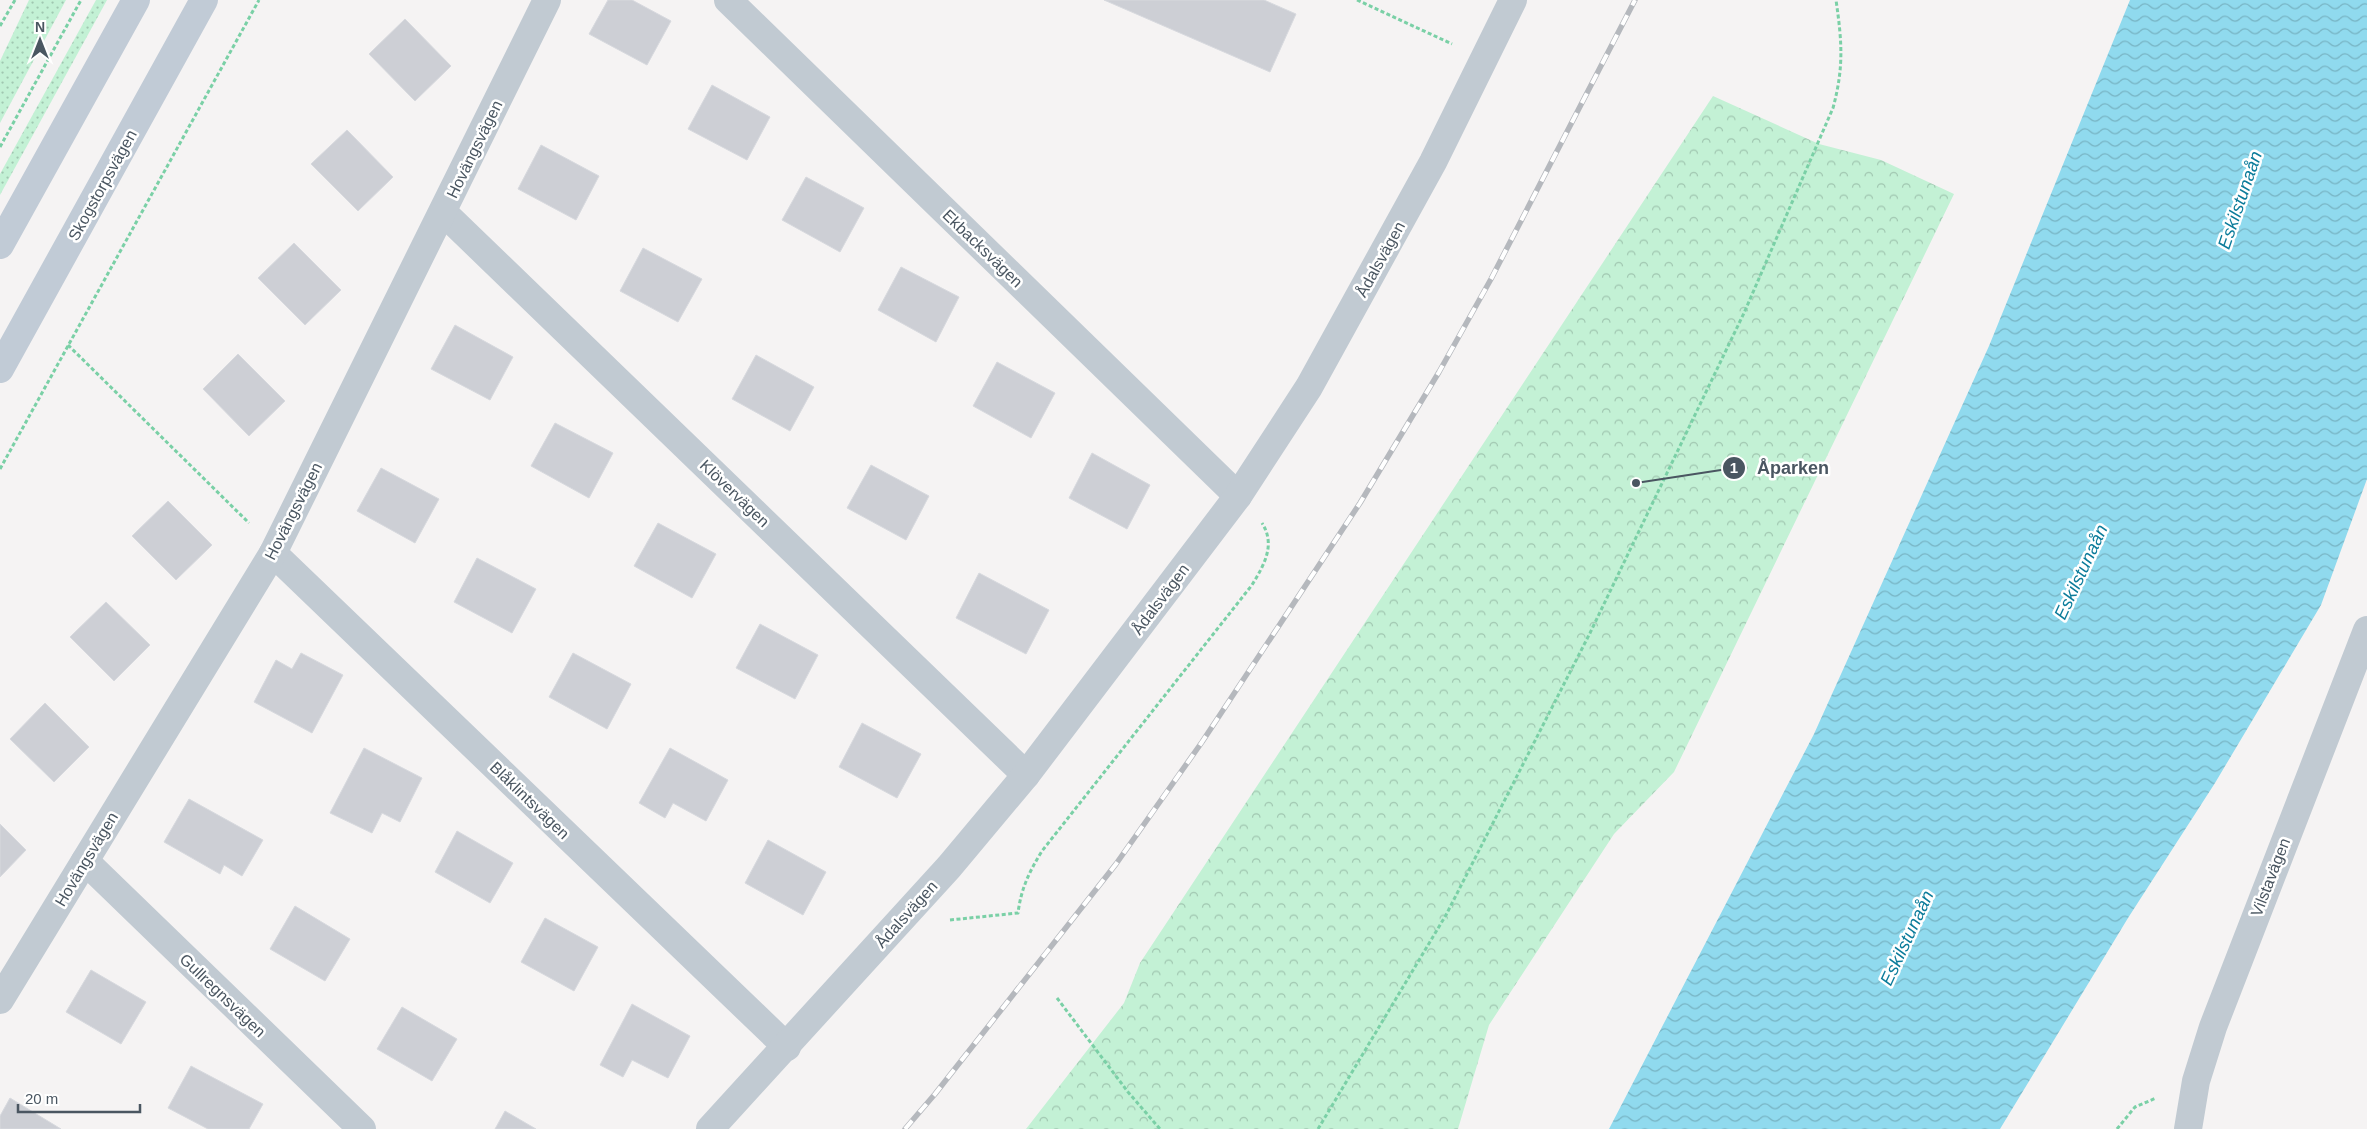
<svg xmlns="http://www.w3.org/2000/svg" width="2367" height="1129" viewBox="0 0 2367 1129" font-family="Helvetica,sans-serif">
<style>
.grass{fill:url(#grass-dots)}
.forest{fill:url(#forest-crowns)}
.water{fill:url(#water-waves)}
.building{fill:#cdcfd5;stroke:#d7d9de}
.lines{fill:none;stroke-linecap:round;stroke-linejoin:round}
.path{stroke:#7ad0a6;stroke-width:3;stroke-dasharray:4 2.5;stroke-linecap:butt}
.street{stroke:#c1cad2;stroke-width:28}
.secondary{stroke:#c1cbd6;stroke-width:28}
.rail-casing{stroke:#b5b8bd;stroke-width:5.5}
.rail{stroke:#fff;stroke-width:4;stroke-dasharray:11;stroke-linecap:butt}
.labels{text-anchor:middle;stroke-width:5;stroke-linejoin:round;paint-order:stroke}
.street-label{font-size:16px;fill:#4a5661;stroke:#fff}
.water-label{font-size:18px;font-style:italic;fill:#0c7c9b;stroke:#fff}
.leader{fill:none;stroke:#4a5661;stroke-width:2}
.callout-dot{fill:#4a5661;stroke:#fff;stroke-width:2}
.mark-label{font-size:15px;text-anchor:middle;font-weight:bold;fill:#fff}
.callout-label{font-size:18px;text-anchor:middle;font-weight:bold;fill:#4a5661;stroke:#fff;stroke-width:5;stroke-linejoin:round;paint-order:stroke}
</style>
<defs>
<pattern id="grass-dots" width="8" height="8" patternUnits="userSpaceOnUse" patternTransform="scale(1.25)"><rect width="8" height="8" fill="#c3f1d5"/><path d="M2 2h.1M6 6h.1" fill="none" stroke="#a0c6b0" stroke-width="1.8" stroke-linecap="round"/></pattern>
<pattern id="forest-crowns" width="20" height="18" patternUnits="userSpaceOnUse" patternTransform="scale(1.25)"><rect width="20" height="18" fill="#c3f1d5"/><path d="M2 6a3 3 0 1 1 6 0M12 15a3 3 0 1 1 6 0" fill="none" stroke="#a0c6b0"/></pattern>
<pattern id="water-waves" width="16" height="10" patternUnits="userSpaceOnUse" patternTransform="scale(1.25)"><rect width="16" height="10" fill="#90daee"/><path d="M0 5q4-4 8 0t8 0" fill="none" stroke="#78b4c4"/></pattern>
</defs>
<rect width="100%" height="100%" fill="#f5f3f3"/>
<g class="grass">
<path d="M29 0H66L0 123V61Z"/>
<path d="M96 0H107L0 195V174Z"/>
</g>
<path class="forest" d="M1713 96 1819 144 1881 160 1954 194 1674 772 1614 834 1489 1025 1458 1129H1026L1124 1003 1140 963Z"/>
<path class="water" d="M2130 0H2367V479L2321 605 2215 783 2128 918 2000 1129H1609L1814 734 1989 346Z"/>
<g class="building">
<path d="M608 0H632L671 21 647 65 589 34Z"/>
<path d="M1104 0H1264L1296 14 1270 72Z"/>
<path d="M405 19 451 66 415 101 369 54Z"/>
<path d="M712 85 770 117 747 160 688 129Z"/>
<path d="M347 130 393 177 358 211 311 164Z"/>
<path d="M541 145 599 176 576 220 518 189Z"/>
<path d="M806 177 864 208 840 252 782 220Z"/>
<path d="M294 243 341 290 305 325 258 278Z"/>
<path d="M643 248 702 279 678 322 620 291Z"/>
<path d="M901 267 959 297 936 342 878 310Z"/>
<path d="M455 325 513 357 490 400 431 369Z"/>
<path d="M238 354 285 401 249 436 203 389Z"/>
<path d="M756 355 814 387 790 431 732 399Z"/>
<path d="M997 362 1055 393 1031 438 973 406Z"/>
<path d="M555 423 613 453 589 498 531 466Z"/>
<path d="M1092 453 1150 485 1127 529 1069 498Z"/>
<path d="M871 465 929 496 906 540 847 508Z"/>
<path d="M381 468 439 499 415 543 357 511Z"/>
<path d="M168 501 212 545 176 580 132 536Z"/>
<path d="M658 523 716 554 692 598 634 566Z"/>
<path d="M477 558 536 589 512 633 454 602Z"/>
<path d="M979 573 1049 610 1026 654 956 618Z"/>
<path d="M106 602 150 645 114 681 70 637Z"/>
<path d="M760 624 818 655 795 699 736 668Z"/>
<path d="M301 653 343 675 312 733 254 702 276 660 292 669Z"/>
<path d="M573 653 631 684 607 729 549 697Z"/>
<path d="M45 703 89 747 54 782 10 739Z"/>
<path d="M862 723 921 754 897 798 839 767Z"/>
<path d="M364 748 422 778 400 822 382 813 372 833 330 813Z"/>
<path d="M670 748 728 780 706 821 673 803 665 818 639 803Z"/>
<path d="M189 799 263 840 242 876 224 865 220 874 164 842Z"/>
<path d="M0 824 26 850 0 877Z"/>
<path d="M457 831 513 863 490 903 435 872Z"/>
<path d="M768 840 826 872 803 915 745 883Z"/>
<path d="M295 906 350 939 325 981 270 949Z"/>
<path d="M545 918 598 947 574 991 521 962Z"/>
<path d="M91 970 146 1002 121 1044 66 1012Z"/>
<path d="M632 1004 690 1036 668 1078 632 1060 623 1077 600 1065Z"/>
<path d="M402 1007 457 1039 432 1081 377 1049Z"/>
<path d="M191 1066 263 1104 249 1129H208L168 1108Z"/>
<path d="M10 1098 61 1129H0V1116Z"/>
<path d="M505 1111 536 1129H495Z"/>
</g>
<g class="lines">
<g class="path">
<path d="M1357 0 1452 44"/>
<path d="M0 26 15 0"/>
<path d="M0 147 81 0"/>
<path d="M68 345 249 523"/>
<path d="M0 469 259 0"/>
<path d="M950 920 1018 913C1021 889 1029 872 1042 851L1252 585C1264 565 1276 545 1262 523"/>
<path d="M1057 998 1128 1092 1160 1129"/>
<path d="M1318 1129 1446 915 1590 633 1744 313 1833 108C1844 67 1842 42 1836 0"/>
<path d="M2117 1129 2135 1107 2156 1098"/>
</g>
<g class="street">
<path d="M728 0 1238 496"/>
<path d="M443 212 1026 775"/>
<path d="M273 553 787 1047"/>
<path d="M85 861 362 1129"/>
<path d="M0 1000 273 553 547 0"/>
<path d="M710 1129 949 867 1026 775 1238 496 1309 387 1433 162 1513 0"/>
<path d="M2188 1129 2196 1081 2213 1027 2367 630"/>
</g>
<g class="secondary">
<path d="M0 245 136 0"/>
<path d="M0 369 204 0"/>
</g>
<g class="rail-casing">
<path id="rail" d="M905 1129 935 1094 1116 864 1202 742 1360 503 1439 372 1491 279 1635 0"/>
</g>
<use href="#rail" class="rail"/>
</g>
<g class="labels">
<g class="street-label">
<text transform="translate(474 149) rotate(-64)" y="6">Hovängsvägen</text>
<text transform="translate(102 185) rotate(-61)" y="6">Skogstorpsvägen</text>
<text transform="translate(983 248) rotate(44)" y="6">Ekbacksvägen</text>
<text transform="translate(1380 259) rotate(-61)" y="6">Ådalsvägen</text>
<text transform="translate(735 493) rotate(44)" y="6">Klövervägen</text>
<text transform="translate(293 511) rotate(-63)" y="6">Hovängsvägen</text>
<text transform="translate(1160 599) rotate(-53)" y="6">Ådalsvägen</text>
<text transform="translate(530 800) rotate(44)" y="6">Blåklintsvägen</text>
<text transform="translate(86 859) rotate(-59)" y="6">Hovängsvägen</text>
<text transform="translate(2270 877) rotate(-69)" y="6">Vilstavägen</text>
<text transform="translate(906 914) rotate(-48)" y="6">Ådalsvägen</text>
<text transform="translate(223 995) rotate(44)" y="6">Gullregnsvägen</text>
</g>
<g class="water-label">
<text transform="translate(2240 200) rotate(-71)" y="6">Eskilstunaån</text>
<text transform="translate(2081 572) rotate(-65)" y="6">Eskilstunaån</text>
<text transform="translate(1907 938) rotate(-65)" y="6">Eskilstunaån</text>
</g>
</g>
<path class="leader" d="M1636 483L1734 468"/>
<g class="callout-dot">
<circle cx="1636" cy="483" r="5"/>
<circle cx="1734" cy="468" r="12"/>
</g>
<g class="mark-label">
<text x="1734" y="473">1</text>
</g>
<g class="callout-label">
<text x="1793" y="474">Åparken</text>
</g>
<g transform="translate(40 40)" stroke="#ffffff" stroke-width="4" paint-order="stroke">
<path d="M0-4L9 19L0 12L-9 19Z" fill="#4a5661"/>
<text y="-8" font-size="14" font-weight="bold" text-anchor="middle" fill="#4a5661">N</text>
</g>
<path d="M18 1104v8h122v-8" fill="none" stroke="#4a5661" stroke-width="2.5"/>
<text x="25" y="1104" font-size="15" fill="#4a5661" stroke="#ffffff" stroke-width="4" paint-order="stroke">20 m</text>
</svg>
